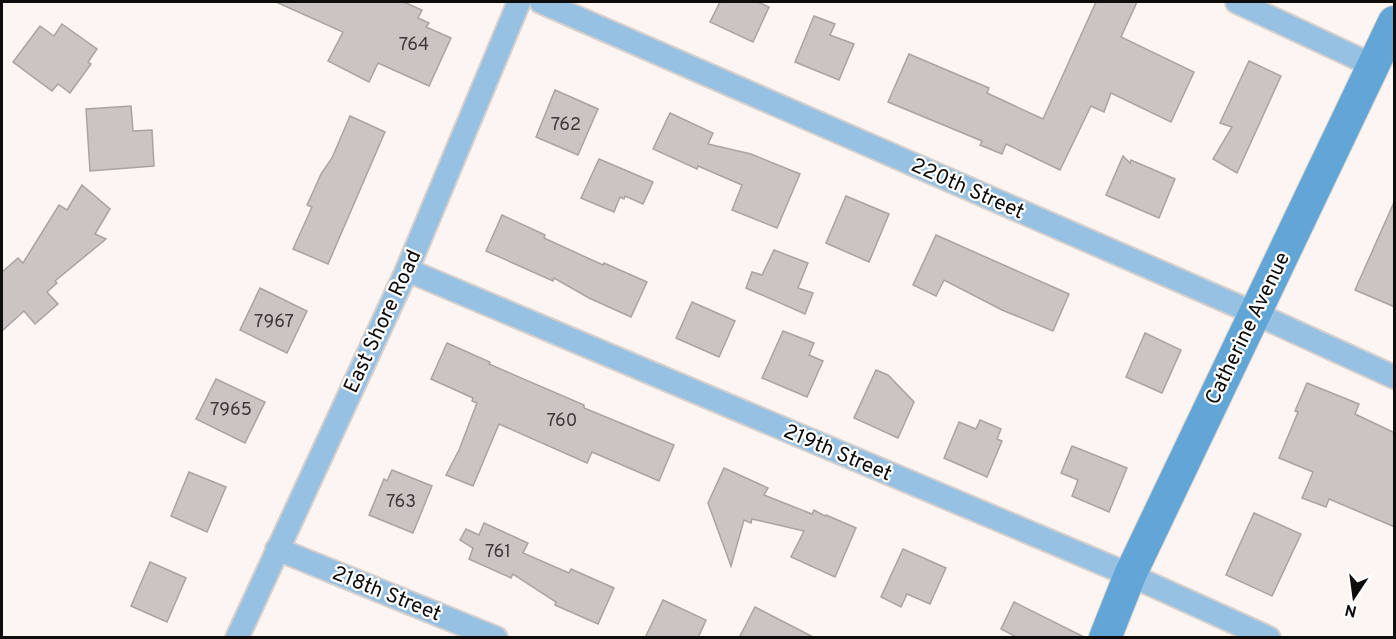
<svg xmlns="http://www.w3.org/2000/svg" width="1396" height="639" viewBox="0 0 1396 639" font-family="Overpass,sans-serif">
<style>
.building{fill:#ccc4c2;stroke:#aba3a1;stroke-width:1.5}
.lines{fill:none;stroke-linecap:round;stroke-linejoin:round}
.street-casing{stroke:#d7d0cd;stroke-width:26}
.secondary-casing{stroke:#d7d0cd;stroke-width:34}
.street{stroke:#96c1e3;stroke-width:22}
.secondary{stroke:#61a6d7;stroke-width:32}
.labels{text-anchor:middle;stroke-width:4.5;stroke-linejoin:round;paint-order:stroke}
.number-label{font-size:18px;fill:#3e3a3a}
.street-label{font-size:21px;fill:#0f0c0c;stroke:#fff}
</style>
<rect width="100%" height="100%" fill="#fdf5f2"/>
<g class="building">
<path d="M276 2H404L422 10 418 18 429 23 426 27 451 38 429 86 378 63 369 82 328 61 343 32Z"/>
<path d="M720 2H758L769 7 753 42 710 22Z"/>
<path d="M1096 2H1137L1121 37 1194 72 1171 122 1111 93 1104 112 1091 106 1060 170 1006 144 1002 154 980 145 982 141 888 102 909 54 989 88 987 93 1043 119Z"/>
<path d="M814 16 835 24 830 35 854 44 839 80 795 62Z"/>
<path d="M62 24 97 49 88 62 91 64 70 93 58 84 52 91 13 62 40 26 54 36Z"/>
<path d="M1249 61 1281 76 1237 173 1213 159 1232 127 1220 123Z"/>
<path d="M555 90 598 109 578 155 536 137Z"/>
<path d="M131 106 133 131 152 130 154 166 90 171 86 109Z"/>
<path d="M670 113 713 133 708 144 751 154 800 174 777 228 732 210 742 185 698 166 697 169 653 149Z"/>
<path d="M350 116 385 132 328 264 293 249 312 207 307 205 313 192 321 174 332 158Z"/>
<path d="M1123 156 1130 163 1131 160 1175 179 1159 218 1106 195Z"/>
<path d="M599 159 653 182 643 204 625 196 624 199 620 197 614 212 581 198Z"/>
<path d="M82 185 110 209 95 234 106 239 55 281 57 283 47 292 58 304 35 324 24 311 2 331V272L18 258 23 263 59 205 67 210Z"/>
<path d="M846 196 889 214 869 262 826 243Z"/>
<path d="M1395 200V307L1355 290Z"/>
<path d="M502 215 545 235 544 238 603 265 604 263 647 282 631 317 589 298 554 278 553 281 486 251Z"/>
<path d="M936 235 1069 294 1053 331 1002 310 944 280 936 296 913 285Z"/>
<path d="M774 250 808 263 798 288 813 293 805 314 746 288 752 272 762 275Z"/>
<path d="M260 288 307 311 287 353 240 330Z"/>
<path d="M692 302 735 321 719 357 676 338Z"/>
<path d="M783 331 814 343 809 355 823 361 807 397 762 378Z"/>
<path d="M1145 333 1181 350 1162 393 1126 377Z"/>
<path d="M447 343 490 362 489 364 584 405V408L674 445 659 481 592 452 587 463 499 424 473 486 446 475 459 450 477 403 472 401 473 398 431 379Z"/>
<path d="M876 370 888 375 914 402 898 438 854 418Z"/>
<path d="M216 379 265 402 245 443 196 419Z"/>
<path d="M1307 383 1359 404 1355 414 1395 433V527L1329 499 1326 507 1302 498 1313 472 1279 458 1298 412 1295 411Z"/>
<path d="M980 420 1001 429 997 439 1002 441 987 477 944 458 959 422 976 429Z"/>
<path d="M1072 446 1127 468 1109 512 1072 496 1078 480 1061 473Z"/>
<path d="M724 468 768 488 764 495 812 514 814 510 825 516 826 515 856 528 835 577 791 557 804 531 752 519 751 523 744 520 731 566 708 503Z"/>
<path d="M392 470 432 486 413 533 369 515 384 479 387 481Z"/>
<path d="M189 472 226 487 207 532 171 516Z"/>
<path d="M1254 513 1301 534 1272 596 1226 575Z"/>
<path d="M484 523 528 543 523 553 569 573 571 569 614 588 598 624 555 605 556 602 513 574 511 578 469 559 473 548 460 540 466 529 479 535Z"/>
<path d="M903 549 946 568 930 604 907 594 901 607 881 597Z"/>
<path d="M150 562 186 578 167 622 131 606Z"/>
<path d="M663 600 706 620 698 638H645Z"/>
<path d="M1014 602 1086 638H1018L1001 629Z"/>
<path d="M755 607 815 638H739Z"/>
</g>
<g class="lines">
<g class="street-casing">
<g id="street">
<path d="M541 2 1254 313 1394 377"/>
<path d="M1237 2 1374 66"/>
<path d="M407 270 1130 575 1269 638"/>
<path d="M277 549 496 638"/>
<path d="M237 638 407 270 519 2"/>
</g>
</g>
<g class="secondary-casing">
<path id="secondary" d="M1105 638 1130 575 1394 22"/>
</g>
<use href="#street" class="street"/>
<use href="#secondary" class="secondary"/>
</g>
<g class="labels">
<g class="number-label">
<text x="414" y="50">764</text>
<text x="566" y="130">762</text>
<text x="274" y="327">7967</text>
<text x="231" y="415">7965</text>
<text x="562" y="426">760</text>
<text x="401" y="507">763</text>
<text x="498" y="557">761</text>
</g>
<g class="street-label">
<text transform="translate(968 188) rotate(24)" y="7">220th Street</text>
<text transform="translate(382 321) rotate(-65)" y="7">East Shore Road</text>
<text transform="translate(1247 328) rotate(-64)" y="7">Catherine Avenue</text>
<text transform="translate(838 452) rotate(23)" y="7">219th Street</text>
<text transform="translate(387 593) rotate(22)" y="7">218th Street</text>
</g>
</g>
<rect width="1396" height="639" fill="none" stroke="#0f0c0c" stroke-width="6"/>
<g transform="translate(1354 597) rotate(193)" stroke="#ffffff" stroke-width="4.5" paint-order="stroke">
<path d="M0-4.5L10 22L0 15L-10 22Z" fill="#0f0c0c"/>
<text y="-9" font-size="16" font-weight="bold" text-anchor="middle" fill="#0f0c0c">N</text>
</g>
</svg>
